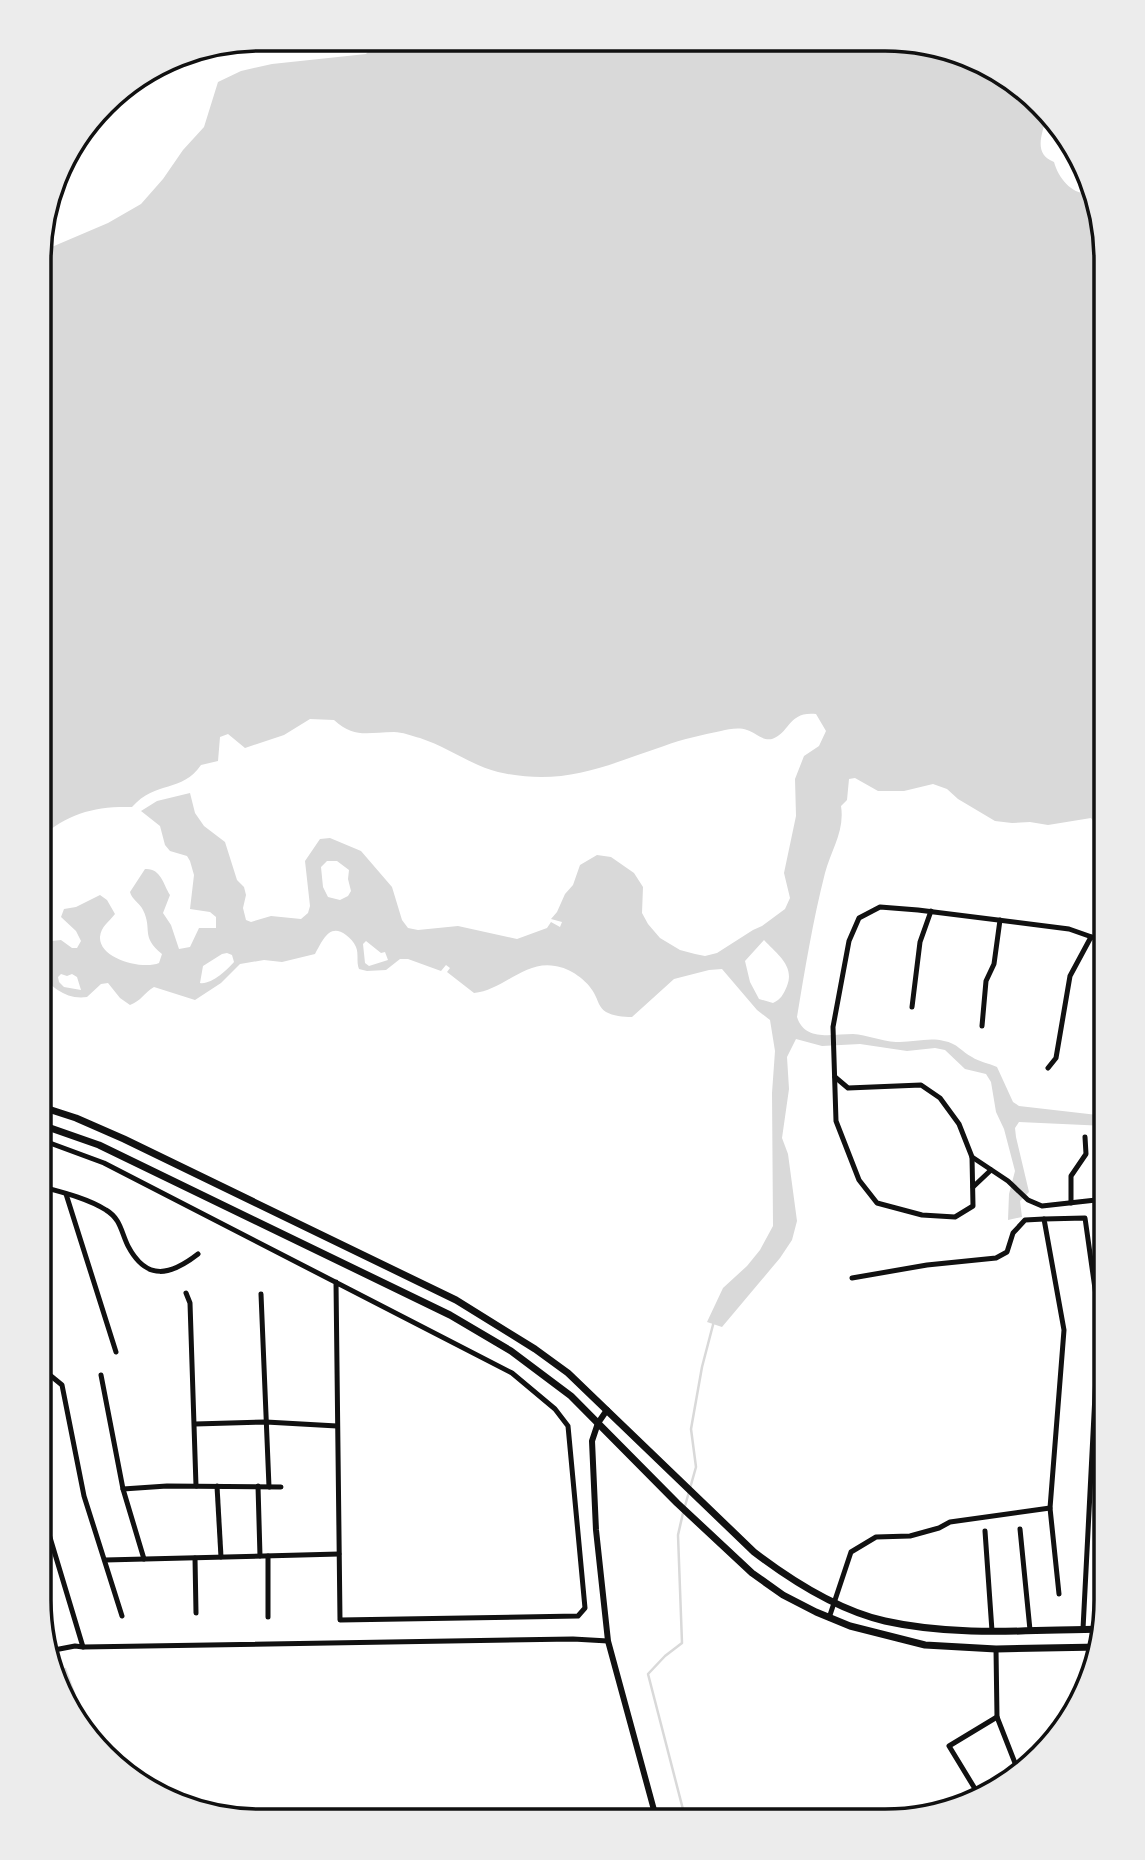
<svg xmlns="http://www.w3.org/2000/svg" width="1145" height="1860" viewBox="0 0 1145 1860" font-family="'Space Grotesk',sans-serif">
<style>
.water{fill:#d9d9d9;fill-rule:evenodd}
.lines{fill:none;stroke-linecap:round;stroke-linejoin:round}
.stream{stroke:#d9d9d9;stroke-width:2.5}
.minor{stroke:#111;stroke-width:5}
.tertiary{stroke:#111;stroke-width:6}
.secondary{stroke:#111;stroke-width:7}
.rim{fill:none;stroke:#111;stroke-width:3.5}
</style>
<rect width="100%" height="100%" fill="#fff"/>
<path class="water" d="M379 39 915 40 1020 84 1046 118C1042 135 1033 154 1054 162 1059 180 1074 197 1093 193L1106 259V831L1096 825 1091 818 1048 825 1030 822 1012 823 995 821 958 799 947 789 933 784 904 791H878L855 778 849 779 847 800 841 806C845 831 831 850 825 873 813 920 805 969 797 1017 805 1042 832 1034 853 1034 867 1035 881 1041 896 1042 912 1043 928 1037 944 1041 957 1043 962 1052 972 1057 979 1062 989 1063 997 1067L1013 1102 1019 1106 1106 1116V1126L1019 1122 1015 1128 1016 1137 1029 1192 1020 1201 1022 1217 1008 1220 1009 1194 1015 1171 1004 1129 996 1112 991 1082 986 1074 965 1069 945 1050 935 1048 907 1051 860 1044 822 1046 796 1039 787 1057 789 1089 782 1138 788 1154 797 1221 792 1240 780 1258 722 1327 707 1322 723 1288 747 1266 760 1250 773 1226 772 1093 775 1051 770 1020 757 1010 722 969 709 970 674 979 632 1017C623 1017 613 1016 606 1012 599 1008 598 1000 594 993 587 980 570 968 555 966 525 960 502 991 474 993L447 972 450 968 446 965 441 971 408 959H400L386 970 367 971 359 969C356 962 359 954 356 947 354 942 350 938 346 935 329 922 322 942 315 954L282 962 264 960 240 964 221 983 195 1000 154 987C144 993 141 1001 130 1005L120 998 108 983 101 984 87 997C66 1000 52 987 39 973V934L51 941 61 940 72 948H77L81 941 76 931 61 917 64 909 76 907 100 895 107 900 115 914C109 922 101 926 100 937 99 959 143 970 159 963L162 954C140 936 153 930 143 910 139 902 132 900 130 892L145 869C161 868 163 884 170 895L163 913 171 925 179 949 190 947 199 928H216V917L210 912 190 909 194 875 190 861 187 856 170 851 165 845 160 826 141 811 157 801 190 793 195 813 204 826 225 842 237 880 244 887 246 895 243 908 246 920 251 922 271 916 301 919 308 913 310 906 305 861 320 839 330 838 361 851 392 887 402 920 408 928 418 930 458 926 517 939 547 928 551 922 560 927 562 922 551 919 557 912 565 894 573 885 580 865 597 855 611 857 634 873 643 887 642 913 648 924 660 938 680 950 695 954 705 956 717 953 753 930 762 926 785 909 790 898 784 873 796 816 795 779 804 756 819 746 826 731 816 714C788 711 790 733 772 739 762 741 755 732 747 730 739 727 729 729 721 731 702 735 682 739 664 746 604 766 564 787 498 772 471 765 447 747 420 738 412 736 402 732 394 732 368 732 355 739 334 720L310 719 284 735 245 748 228 734 220 737 218 761 201 765C182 793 156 780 132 807 95 806 68 813 40 838V252L108 223 141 204 163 179 183 150 204 127 218 82 241 71 272 64 366 54ZM327 861H337L349 870 348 879 351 891 348 896 340 900 328 897 323 887 321 867ZM764 940C777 954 795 966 787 986 783 995 781 999 773 1003L759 999 750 982 745 961ZM366 941 381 953 385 952 388 960 369 966 365 963 363 944ZM227 953 232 955 234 962C227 970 211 985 200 983L203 966 222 954ZM61 974 67 976 72 974 77 977 81 990 64 987 59 982 58 977Z"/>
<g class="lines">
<g class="stream">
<path d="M685 1506 696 1467 691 1429 702 1367 714 1321"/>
<path d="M683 1513 678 1535 682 1643 665 1656 648 1674 686 1821"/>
<path d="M39 1589 54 1643"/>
<path d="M65 1669 85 1724"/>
</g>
<g class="minor">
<path d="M912 1007 920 942 931 911"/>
<path d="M982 1026 986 981 994 964 1000 920"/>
<path d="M1048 1068 1056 1058 1070 976 1091 937"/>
<path d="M835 1077 848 1088 921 1085 940 1098 959 1124 972 1157 1008 1181 1028 1200 1042 1206 1096 1200 1106 1202"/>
<path d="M39 1139 104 1163 512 1373 555 1409 568 1426 585 1608 578 1616 340 1620 336 1282"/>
<path d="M972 1157 973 1206 955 1217 922 1215 877 1203 859 1180 836 1121 833 1027 849 941 859 918 880 907 918 910 1069 929 1106 942"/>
<path d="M39 1186C61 1192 87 1198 106 1210 121 1219 121 1232 128 1246 147 1282 171 1275 198 1254"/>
<path d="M973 1187 991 1170"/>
<path d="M66 1194 116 1352"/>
<path d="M1071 1203V1176L1086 1154 1085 1137"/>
<path d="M852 1278 927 1265 996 1258 1007 1252 1013 1233 1025 1220 1044 1219"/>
<path d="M186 1293 190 1303 196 1486"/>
<path d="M261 1294 269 1487"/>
<path d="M39 1355 45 1378"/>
<path d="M101 1375 123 1489 144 1559"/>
<path d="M39 1379 51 1376 62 1385 84 1496 122 1616"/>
<path d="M195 1424 266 1422 337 1426"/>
<path d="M217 1486 221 1557"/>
<path d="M258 1486 260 1556"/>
<path d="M123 1489 167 1486 281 1487"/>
<path d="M39 1501 83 1647 573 1639 608 1641"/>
<path d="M1020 1529 1030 1630"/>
<path d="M985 1531 992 1631"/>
<path d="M195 1558 196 1613"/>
<path d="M105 1560 339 1554"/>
<path d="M1059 1594 1050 1508 1064 1330 1044 1219 1085 1218 1099 1317 1083 1629"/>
<path d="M268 1617V1556"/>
<path d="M829 1618 851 1552 876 1537 910 1536 939 1528 950 1522 1050 1508"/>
<path d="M996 1649 997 1717 1017 1768"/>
<path d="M49 1651 75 1646 83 1647"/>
<path d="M980 1797 949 1746 997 1717"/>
</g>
<path class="tertiary" d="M607 1410 598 1423 592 1441 596 1530 608 1641 657 1821"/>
<g class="secondary">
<path d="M39 1106 76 1118 124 1139 456 1300 535 1349 568 1373 754 1552C792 1581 837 1610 885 1621 956 1637 1031 1630 1103 1629"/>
<path d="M39 1124 99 1145 450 1315 511 1351 571 1396 677 1503 752 1573 783 1595 816 1612 850 1626 925 1645 996 1649 1100 1647"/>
</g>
</g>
<path d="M0 0H1145V1860H0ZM260 51H885A209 209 0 0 1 1094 260V1600A209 209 0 0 1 885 1809H260A209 209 0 0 1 51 1600V260A209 209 0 0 1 260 51Z" fill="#ececec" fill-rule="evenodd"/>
<path class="rim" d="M260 51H885A209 209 0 0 1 1094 260V1600A209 209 0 0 1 885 1809H260A209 209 0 0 1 51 1600V260A209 209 0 0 1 260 51Z"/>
</svg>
